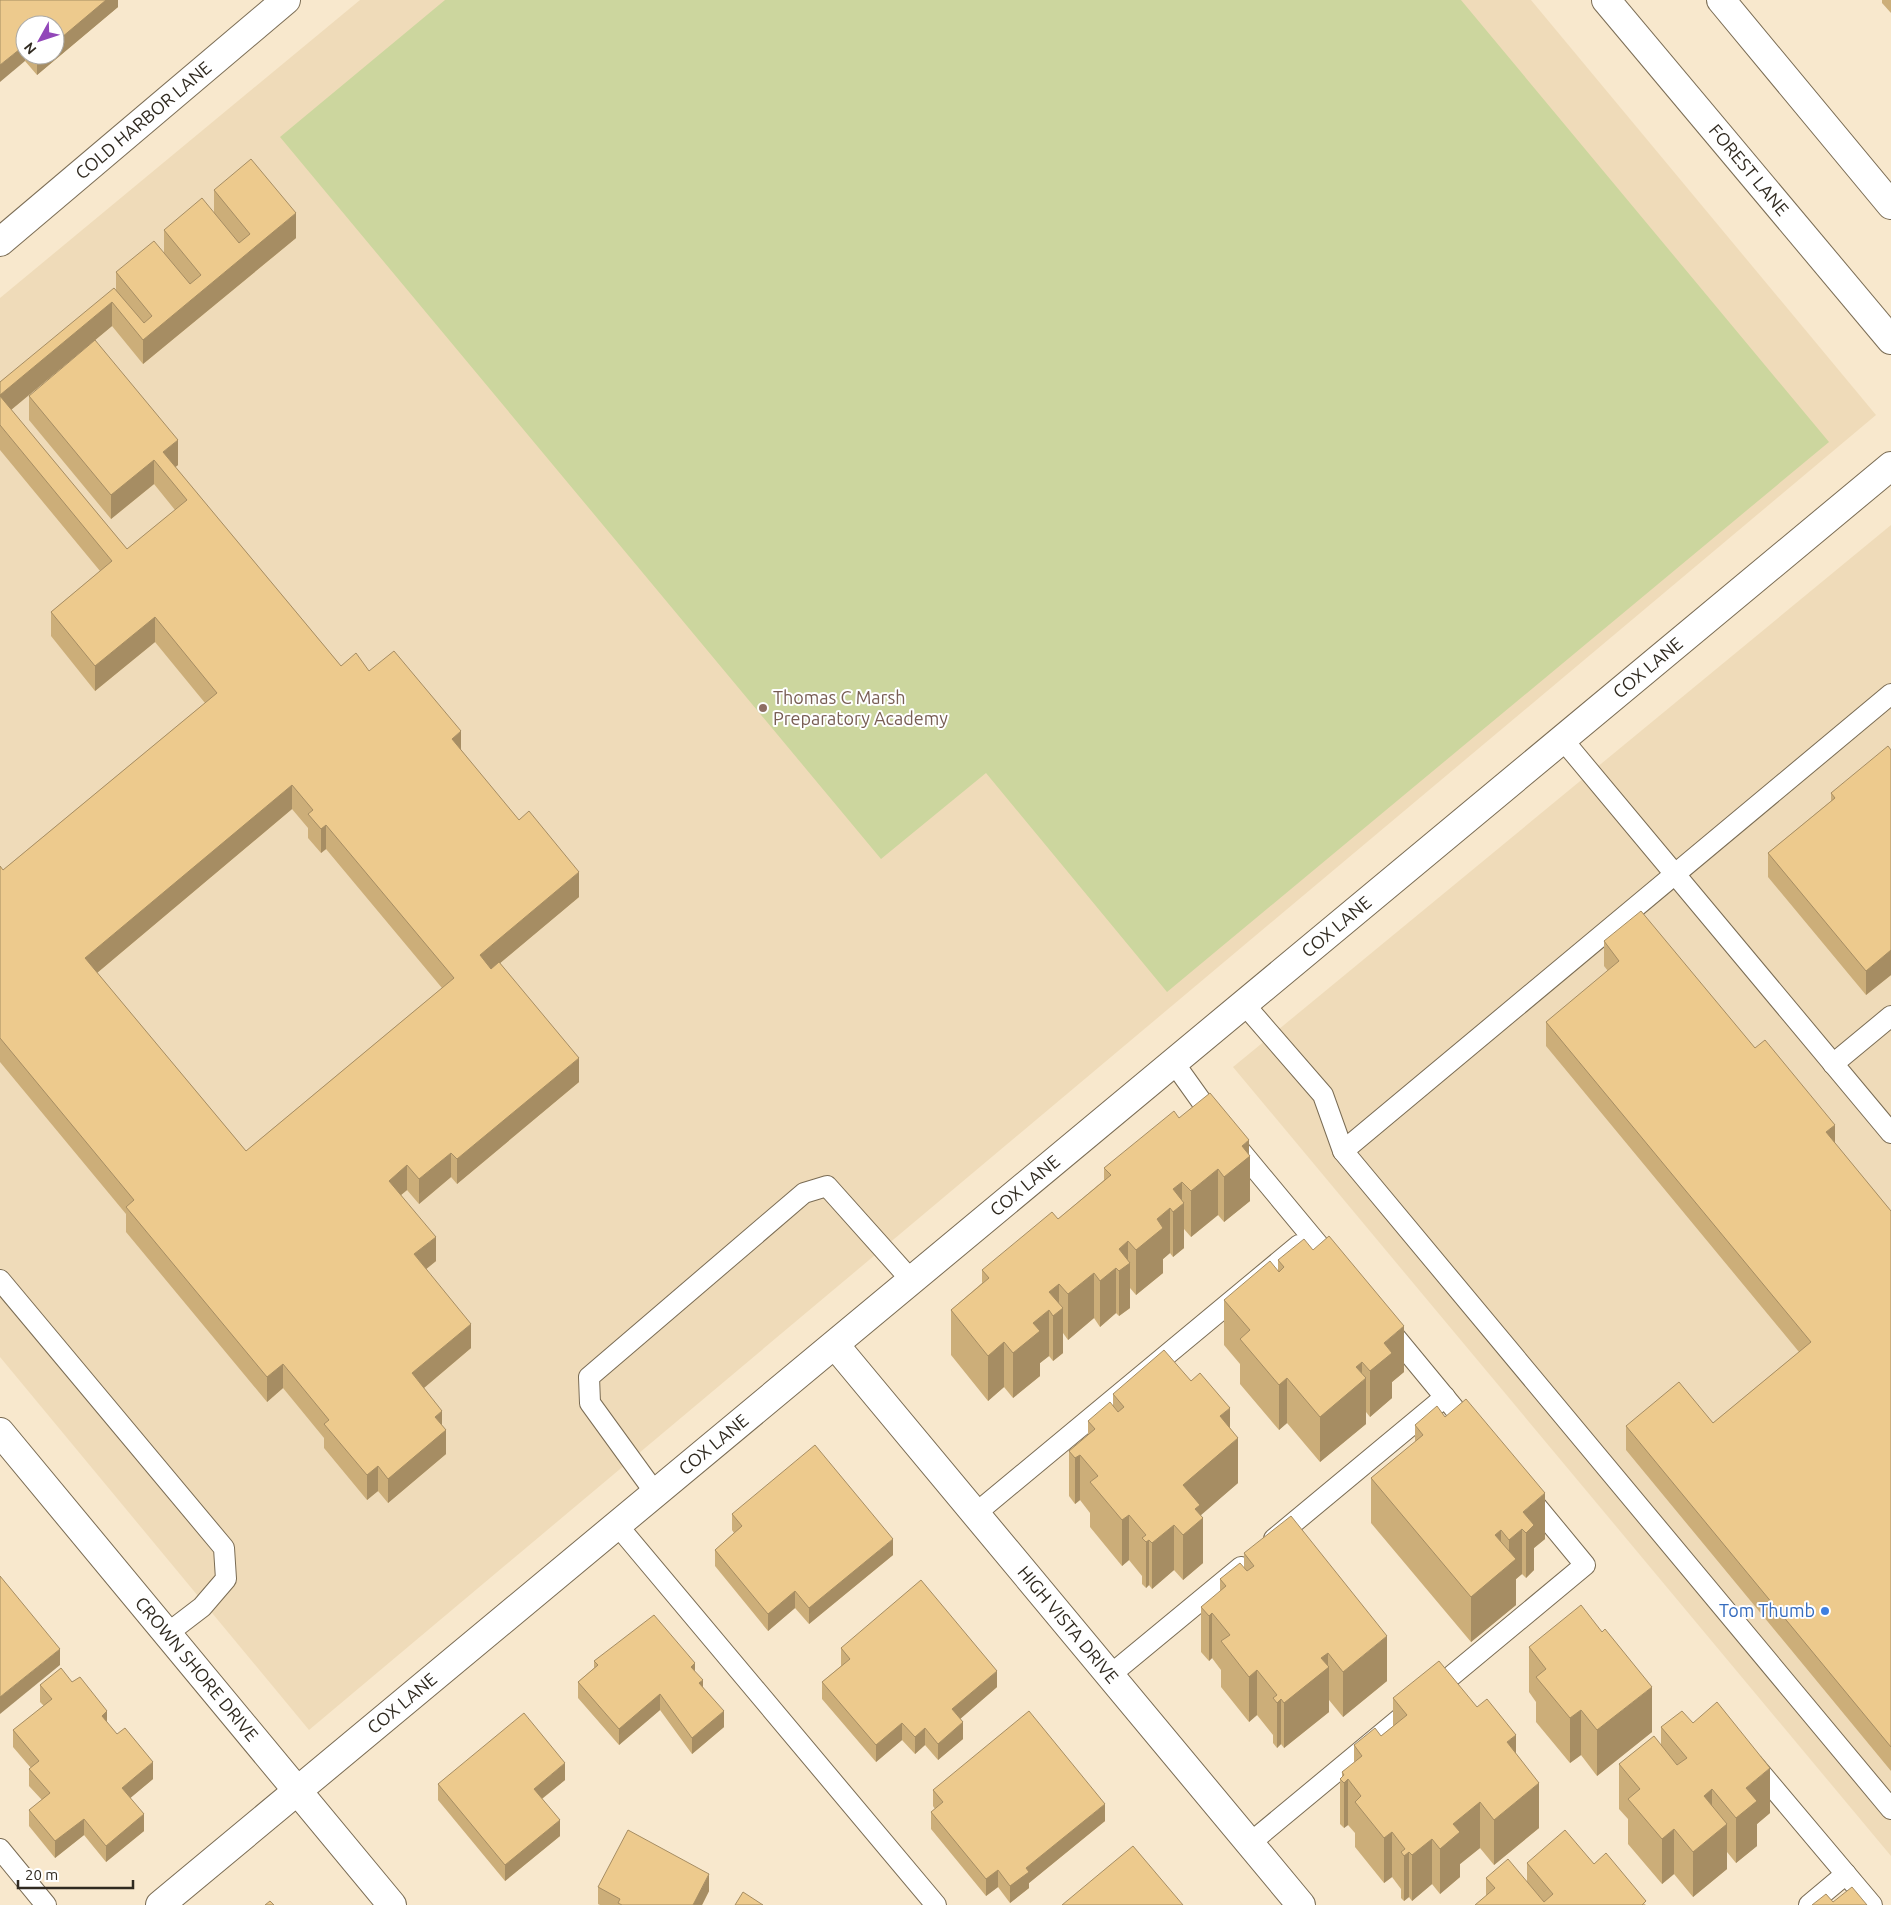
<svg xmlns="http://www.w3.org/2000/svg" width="1891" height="1905" viewBox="0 0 1891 1905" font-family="Ubuntu,sans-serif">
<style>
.built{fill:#efdbb9}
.garden{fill:#ccd69e}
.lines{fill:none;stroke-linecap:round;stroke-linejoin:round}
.lane-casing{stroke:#7a6c54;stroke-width:22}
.street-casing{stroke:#7a6c54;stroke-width:30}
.secondary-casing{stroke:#7a6c54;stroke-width:30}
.lane{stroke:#fff;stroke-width:20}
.street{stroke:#fff;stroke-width:28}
.secondary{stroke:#fff;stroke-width:28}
.wall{fill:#ccae79;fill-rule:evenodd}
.shaded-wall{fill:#a68d63}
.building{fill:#edca8d;stroke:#a68d63;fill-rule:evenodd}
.education-dot{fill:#8d6e63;stroke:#fff;stroke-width:2}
.shop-dot{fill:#3f7fe0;stroke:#fff;stroke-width:2}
.labels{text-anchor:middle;stroke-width:4;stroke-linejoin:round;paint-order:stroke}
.street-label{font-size:18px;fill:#302a20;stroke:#fff}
.education-label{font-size:18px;fill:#785e54;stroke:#fff;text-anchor:start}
.shop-label{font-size:18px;fill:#366cbe;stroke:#fff;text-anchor:end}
</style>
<rect width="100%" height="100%" fill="#f8e8cd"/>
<g class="built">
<path d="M360 0H1531L1876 415 309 1730 0 1357V298Z"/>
<path d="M1891 525V1856L1233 1067Z"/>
</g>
<path class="garden" d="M445 0H1461L1829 442 1167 992 986 773 881 859 280 137Z"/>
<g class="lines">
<g class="lane-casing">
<g id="lane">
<path d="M1563 740 1891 1133"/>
<path d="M1244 1004 1323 1095 1343 1151 1891 1809"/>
<path d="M1174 1063 1214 1119 1336 1266"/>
<path d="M1833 1064 1891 1016"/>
<path d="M1343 1151 1891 694"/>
<path d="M0 1280 224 1548 226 1579 202 1607 168 1633"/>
<path d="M1387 1327 1472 1430"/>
<path d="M656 1494 590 1403 589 1377 804 1193 827 1186 912 1281"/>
<path d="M975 1514 1299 1245"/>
<path d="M618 1526 936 1905"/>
<path d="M1274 1539 1445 1397"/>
<path d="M1109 1676 1241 1567"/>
<path d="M1754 1765 1872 1905"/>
<path d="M1249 1844 1585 1565 1528 1496"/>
<path d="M0 1849 46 1905"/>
<path d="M1809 1905 1846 1874"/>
</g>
</g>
<g class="street-casing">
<g id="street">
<path id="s1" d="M0 242 286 0"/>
<path id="s2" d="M835 1345 1301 1905"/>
<path id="s3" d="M0 1432 392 1905"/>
</g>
</g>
<g class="secondary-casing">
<g id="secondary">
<path id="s4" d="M1606 0 1891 340"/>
<path d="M1721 0 1891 205"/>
<path id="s5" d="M160 1905 1891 466"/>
</g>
</g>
<use href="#lane" class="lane"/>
<use href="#street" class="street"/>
<use href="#secondary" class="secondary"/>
</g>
<g class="wall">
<path d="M0 0H118V7L37 75 25 61ZM25 25 55 55H25Z"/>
<path d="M1882 0H1891V13L1882 3Z"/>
<path d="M214 190 296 238 143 364 112 326 11 410 127 549 175 510 154 484 111 519 29 420V396L178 465 175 467 341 666 369 671 461 750 579 897 500 963 579 1082 457 1184 451 1177 419 1204 407 1190 401 1195 436 1261 426 1269 471 1348 424 1388 442 1426 446 1454 388 1503 378 1491 367 1500 324 1448V1438L283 1388 267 1402 126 1232V1214L0 1062V866L3 870 205 703 155 642 95 691 51 636V612L100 571 0 450V382L116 290V272L164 253V230L214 213ZM292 809 308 828V838L321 853 326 849 442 988 246 1151 97 973Z"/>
<path d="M1891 750V975L1866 995 1768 877V853L1831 801V793Z"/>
<path d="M1604 941 1755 1048 1891 1211V1771L1626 1450V1426L1713 1423 1799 1352 1546 1046V1022L1608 971 1604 966Z"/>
<path d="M1179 1118 1249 1154 1250 1201 1224 1222 1218 1215 1191 1237 1184 1229V1248L1173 1257 1170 1253 1163 1259V1273L1136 1295 1130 1288V1308L1119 1316 1116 1313 1100 1327 1094 1318 1068 1340 1063 1333V1353L1053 1361 1049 1356 1040 1363V1376L1013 1398 1004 1387 988 1401 951 1355V1310L982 1283V1270L1058 1219 1104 1180V1168Z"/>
<path d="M1278 1260 1404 1372 1392 1382V1398L1370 1417 1366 1412V1424L1320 1462 1287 1423 1279 1430 1240 1384V1364L1224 1345V1300L1278 1270Z"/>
<path d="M1113 1394 1230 1428 1238 1483 1200 1515 1203 1563 1183 1580 1174 1570 1152 1589 1149 1585 1146 1588 1142 1584V1576L1129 1560 1122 1566 1090 1527V1513L1080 1500 1075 1504 1069 1496V1451L1088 1435V1421L1113 1405Z"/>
<path d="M1415 1425 1545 1539 1534 1548V1570L1526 1578 1522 1574 1516 1579V1605L1471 1642 1371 1523V1478L1415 1442Z"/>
<path d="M732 1514 893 1555 809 1624 795 1608 768 1631 715 1566V1550L734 1533 732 1530Z"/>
<path d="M1244 1553 1387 1681 1343 1717 1329 1700V1712L1284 1748 1281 1744 1277 1748 1273 1743V1735L1257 1715 1249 1722 1221 1687V1670L1212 1658 1209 1661 1201 1652V1607L1220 1592V1579L1244 1567Z"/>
<path d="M1529 1647 1652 1732 1597 1776 1581 1755 1570 1763 1536 1722V1702L1529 1692Z"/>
<path d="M841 1648 997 1687 960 1719 963 1739 938 1760 925 1745 915 1754 902 1740 876 1762 822 1699V1682L841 1666Z"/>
<path d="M594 1661 695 1672 724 1727 692 1754 660 1710 619 1745 578 1698V1682L594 1668Z"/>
<path d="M72 1682 107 1723 153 1779 130 1798 144 1831 106 1862 84 1835 55 1858 29 1826V1810L42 1800 29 1786V1769L31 1768 13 1747V1730L44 1706 40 1702V1685Z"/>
<path d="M1393 1698 1477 1707 1516 1754 1539 1828 1494 1865 1480 1848 1460 1864V1877L1440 1894 1432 1884 1412 1901 1409 1897 1404 1901 1401 1898V1889L1392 1877 1384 1883 1355 1847V1833L1348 1825 1344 1828 1340 1824V1779L1342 1777V1772L1354 1763V1745L1381 1736 1393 1726Z"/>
<path d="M1661 1727 1770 1813 1757 1824V1846L1736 1863 1727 1852V1869L1693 1897 1674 1874 1662 1884 1628 1844V1819L1619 1809V1764L1661 1744Z"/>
<path d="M565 1780 542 1799 560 1836 505 1881 438 1800V1784Z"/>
<path d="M933 1790 1105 1821 1029 1883V1888L1010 1903 998 1887 986 1896 931 1829V1812L935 1809 933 1806Z"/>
<path d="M1527 1863 1594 1864 1646 1905H1475L1486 1896V1878L1527 1881Z"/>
<path d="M598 1887 709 1891 702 1905H600L598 1904Z"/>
</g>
<g class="shaded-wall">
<path d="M106 0H118V7L37 75V58L41 55H55V43Z"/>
<path d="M25 45V61L0 82V65Z"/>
<path d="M296 213V238L143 364V340Z"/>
<path d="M112 302V326L0 419V395Z"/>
<path d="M178 440V465L166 475 163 452Z"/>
<path d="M154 460V484L111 519V495Z"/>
<path d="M155 617V642L95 691V666Z"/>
<path d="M461 731V756L452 739Z"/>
<path d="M292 785V809L85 983V958Z"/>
<path d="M326 825V849L321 853V829Z"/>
<path d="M579 872V897L480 980V955Z"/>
<path d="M1891 950V975L1866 995V971Z"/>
<path d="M579 1058V1082L457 1184V1159Z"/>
<path d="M1835 1125V1149L1826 1132Z"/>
<path d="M1249 1140V1157L1250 1156V1201L1224 1222V1177L1242 1146Z"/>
<path d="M451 1153V1177L419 1204V1179Z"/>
<path d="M407 1165V1190L389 1205V1181Z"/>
<path d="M1218 1169V1215L1191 1237V1191Z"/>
<path d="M1182 1182V1205L1184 1203V1248L1173 1257V1189Z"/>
<path d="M1170 1208V1253L1163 1259V1273L1136 1295V1250L1157 1219Z"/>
<path d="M436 1237V1261L414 1279V1254Z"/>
<path d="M1128 1241V1264L1130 1263V1308L1119 1316V1249Z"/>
<path d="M1116 1268V1313L1100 1327V1281Z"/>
<path d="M1094 1273V1318L1068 1340V1294Z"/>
<path d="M1059 1284V1311L1063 1308V1353L1053 1361V1316L1049 1292Z"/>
<path d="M1049 1310V1356L1040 1363V1376L1013 1398V1353L1033 1323Z"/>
<path d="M471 1324V1348L412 1398V1373Z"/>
<path d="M1404 1326V1372L1392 1382V1398L1370 1417V1371L1384 1343Z"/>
<path d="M1004 1342V1387L988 1401V1356Z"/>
<path d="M1362 1362V1382L1366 1378V1424L1320 1462V1417L1356 1367Z"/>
<path d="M283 1364V1388L267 1402V1377Z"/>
<path d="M1287 1378V1423L1279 1430V1385Z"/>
<path d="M1230 1408V1445L1238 1438V1483L1200 1516 1203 1518V1563L1183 1580V1485L1220 1416Z"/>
<path d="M442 1411V1433L446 1430V1454L388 1503V1479L435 1417Z"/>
<path d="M1080 1455V1500L1075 1504V1458Z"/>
<path d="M378 1466V1491L367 1500V1475Z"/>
<path d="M1545 1493V1539L1534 1548V1570L1526 1578V1533L1523 1512Z"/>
<path d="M1129 1515V1560L1122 1566V1520Z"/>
<path d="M1174 1525V1570L1152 1589V1543Z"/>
<path d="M1522 1529V1574L1516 1579V1605L1471 1642V1597L1495 1535 1501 1530V1572L1509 1565V1540Z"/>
<path d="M893 1539V1555L809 1624V1608Z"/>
<path d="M1149 1540V1585L1146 1588V1542Z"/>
<path d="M795 1591V1608L768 1631V1614Z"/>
<path d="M1212 1613V1658L1209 1661V1616Z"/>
<path d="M1387 1636V1681L1343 1717V1672Z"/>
<path d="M60 1649V1665L0 1714V1697Z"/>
<path d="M1328 1653V1668L1329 1667V1712L1284 1748V1703L1321 1658Z"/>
<path d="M695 1663V1680L691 1667Z"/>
<path d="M1257 1670V1715L1249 1722V1677Z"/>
<path d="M997 1671V1687L952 1726V1709Z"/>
<path d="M703 1680V1696L699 1683Z"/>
<path d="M1652 1687V1732L1597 1776V1730Z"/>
<path d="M660 1694V1710L619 1745V1729Z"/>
<path d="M1281 1699V1744L1277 1748V1703Z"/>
<path d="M1581 1710V1755L1570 1763V1718Z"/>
<path d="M107 1711V1727L102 1716Z"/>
<path d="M724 1711V1727L692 1754V1738Z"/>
<path d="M963 1722V1739L938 1760V1744Z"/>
<path d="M902 1723V1740L876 1762V1745Z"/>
<path d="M925 1728V1745L915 1754V1737Z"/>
<path d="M1516 1735V1780L1507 1742Z"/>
<path d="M153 1762V1779L122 1805V1788Z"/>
<path d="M565 1763V1780L534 1805V1789Z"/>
<path d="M1770 1768V1813L1757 1824V1846L1736 1863V1818L1746 1788Z"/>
<path d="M1348 1779V1825L1344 1828V1783Z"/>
<path d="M1539 1783V1828L1494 1865V1820Z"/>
<path d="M1712 1789V1835L1704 1796Z"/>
<path d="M1480 1802V1848L1460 1864V1877L1440 1894V1849L1453 1824Z"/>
<path d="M1105 1804V1821L1029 1883V1888L1010 1903V1886L1026 1868Z"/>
<path d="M144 1814V1831L106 1862V1846Z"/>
<path d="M84 1819V1835L55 1858V1841Z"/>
<path d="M560 1820V1836L505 1881V1865Z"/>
<path d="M1727 1824V1869L1693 1897V1852Z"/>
<path d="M1674 1829V1874L1662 1884V1839Z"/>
<path d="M1392 1832V1877L1384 1883V1838Z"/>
<path d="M1432 1839V1884L1412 1901V1855Z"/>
<path d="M1409 1852V1897L1404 1901V1856Z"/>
<path d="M998 1870V1887L986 1896V1879Z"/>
<path d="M709 1874V1891L702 1905H693Z"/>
</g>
<g class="building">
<path d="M0 0H106L55 43V25H25V45L0 65Z"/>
<path d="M34 55H41L37 58Z"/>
<path d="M251 159 296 213 143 340 112 302 0 395V382L114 288 144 323 152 316 116 272 154 241 190 284 201 275 164 230 202 198 239 243 250 234 214 190Z"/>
<path d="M95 340 178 440 163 452 341 666 356 653 369 671 394 651 461 731 452 739 519 820 529 811 579 872 480 955 491 969 499 962 579 1058 457 1159 451 1153 419 1179 407 1165 389 1181 436 1237 414 1254 471 1324 412 1373 442 1411 435 1417 446 1430 388 1479 378 1466 367 1475 324 1424 329 1420 283 1364 267 1377 126 1207 134 1200 0 1038V866L3 870 217 693 155 617 95 666 51 612 112 561 0 425V396L127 549 187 500 154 460 111 495 29 396ZM292 785 313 810 308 814 321 829 326 825 454 978 246 1151 85 958Z"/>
<path d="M1888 746 1891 750V950L1866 971 1768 853 1835 798 1831 793Z"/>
<path d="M1641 911 1755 1048 1765 1040 1835 1125 1826 1132 1891 1211V1747L1626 1426 1679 1382 1713 1423 1811 1342 1546 1022 1619 961 1604 941Z"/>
<path d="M1210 1093 1249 1140 1242 1146 1250 1156 1224 1177 1218 1169 1191 1191 1182 1182 1173 1189 1184 1203 1173 1212 1170 1208 1157 1219 1163 1228 1136 1250 1128 1241 1119 1249 1130 1263 1119 1271 1116 1268 1100 1281 1094 1273 1068 1294 1059 1284 1049 1292 1063 1308 1053 1316 1049 1310 1033 1323 1040 1331 1013 1353 1004 1342 988 1356 951 1310 989 1278 982 1270 1052 1212 1058 1219 1111 1175 1104 1168 1174 1111 1179 1118Z"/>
<path d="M1329 1236 1404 1326 1384 1343 1392 1353 1370 1371 1362 1362 1356 1367 1366 1378 1320 1417 1287 1378 1279 1385 1240 1339 1250 1330 1224 1300 1270 1261 1279 1272 1284 1267 1278 1260 1304 1239 1313 1250Z"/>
<path d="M1164 1350 1191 1381 1200 1373 1230 1408 1220 1416 1238 1438 1183 1485 1200 1505 1195 1509 1203 1518 1183 1535 1174 1525 1152 1543 1149 1540 1146 1542 1142 1538 1146 1535 1129 1515 1122 1520 1090 1482 1098 1476 1080 1455 1075 1458 1069 1451 1095 1429 1088 1421 1110 1402 1118 1412 1124 1407 1113 1394Z"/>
<path d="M1466 1399 1545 1493 1523 1512 1534 1525 1526 1533 1522 1529 1509 1540 1501 1530 1495 1535 1516 1559 1471 1597 1371 1478 1423 1435 1415 1425 1437 1406 1445 1417Z"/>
<path d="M815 1445 893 1539 809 1608 795 1591 768 1614 715 1550 742 1526 732 1514Z"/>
<path d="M1291 1516 1387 1636 1343 1672 1328 1653 1321 1658 1329 1667 1284 1703 1281 1699 1277 1703 1273 1698 1277 1695 1257 1670 1249 1677 1221 1641 1230 1635 1212 1613 1209 1616 1201 1607 1226 1586 1220 1579 1240 1563 1247 1571 1254 1566 1244 1553Z"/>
<path d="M0 1576 60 1649 0 1697Z"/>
<path d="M921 1580 997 1671 952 1709 963 1722 938 1744 925 1728 915 1737 902 1723 876 1745 822 1682 850 1659 841 1648Z"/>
<path d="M1581 1605 1602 1632 1605 1629 1652 1687 1597 1730 1581 1710 1570 1718 1536 1677 1546 1669 1529 1647Z"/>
<path d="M654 1615 695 1663 691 1667 703 1680 699 1683 724 1711 692 1738 660 1694 619 1729 578 1682 598 1665 594 1661Z"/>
<path d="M1439 1661 1477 1707 1487 1699 1516 1735 1507 1742 1539 1783 1494 1820 1480 1802 1453 1824 1460 1832 1440 1849 1432 1839 1412 1855 1409 1852 1404 1856 1401 1852 1405 1849 1392 1832 1384 1838 1355 1802 1361 1796 1348 1779 1344 1783 1340 1779 1344 1775 1342 1772 1362 1756 1354 1745 1375 1728 1381 1736 1407 1715 1393 1698Z"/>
<path d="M61 1668 72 1682 80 1677 107 1711 102 1716 117 1734 125 1728 153 1762 122 1788 144 1814 106 1846 84 1819 55 1841 29 1810 50 1793 29 1769 39 1761 13 1730 52 1699 40 1685Z"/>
<path d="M1717 1702 1770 1768 1746 1788 1757 1801 1736 1818 1712 1789 1704 1796 1727 1824 1693 1852 1674 1829 1662 1839 1628 1799 1640 1789 1619 1764 1654 1736 1677 1765 1687 1758 1661 1727 1682 1711 1693 1723Z"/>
<path d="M1029 1711 1105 1804 1026 1868 1029 1872 1010 1886 998 1870 986 1879 931 1812 943 1802 933 1790Z"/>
<path d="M524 1713 565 1763 534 1789 560 1820 505 1865 438 1784Z"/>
<path d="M628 1830 709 1874 693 1905H622L618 1903 620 1899 598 1887Z"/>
<path d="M1565 1830 1594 1864 1606 1853 1646 1901 1642 1905H1475L1495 1888 1486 1878 1508 1859 1544 1902 1553 1894 1527 1863Z"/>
<path d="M1133 1846 1183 1905H1062Z"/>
<path d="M1852 1887 1867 1905H1812L1826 1894 1833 1902Z"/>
<path d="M743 1892 763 1905H735Z"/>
<path d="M270 1901 274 1905H265Z"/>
</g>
<circle class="education-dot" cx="763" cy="708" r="5"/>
<circle class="shop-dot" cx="1825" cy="1611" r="5"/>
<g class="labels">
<g class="street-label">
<text dy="6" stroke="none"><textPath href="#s1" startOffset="188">COLD HARBOR LANE</textPath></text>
<text dy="6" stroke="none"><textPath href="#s4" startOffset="222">FOREST LANE</textPath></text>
<text dy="6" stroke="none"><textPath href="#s5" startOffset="1935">COX LANE</textPath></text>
<text dy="6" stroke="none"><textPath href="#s5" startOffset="1530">COX LANE</textPath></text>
<text dy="6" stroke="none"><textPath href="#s5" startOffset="1125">COX LANE</textPath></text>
<text dy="6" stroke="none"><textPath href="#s5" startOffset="720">COX LANE</textPath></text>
<text dy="6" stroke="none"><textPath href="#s2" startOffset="364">HIGH VISTA DRIVE</textPath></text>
<text dy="6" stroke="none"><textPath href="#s3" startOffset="308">CROWN SHORE DRIVE</textPath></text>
<text dy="6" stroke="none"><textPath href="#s5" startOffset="315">COX LANE</textPath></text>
</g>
<g class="education-label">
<text x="773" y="704">Thomas C Marsh<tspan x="773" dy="21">Preparatory Academy</tspan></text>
</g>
<g class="shop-label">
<text x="1815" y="1617">Tom Thumb</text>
</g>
</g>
<g transform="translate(40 40) rotate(230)"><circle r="24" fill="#ffffff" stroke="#acaaa6"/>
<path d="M0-4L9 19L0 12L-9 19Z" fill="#9247b9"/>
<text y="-8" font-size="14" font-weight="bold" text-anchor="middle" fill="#302a20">N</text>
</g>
<path d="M18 1880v8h115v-8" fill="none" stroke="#302a20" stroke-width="2.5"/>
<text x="25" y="1880" font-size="15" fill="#302a20" stroke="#ffffff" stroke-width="4" paint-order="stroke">20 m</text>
</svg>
